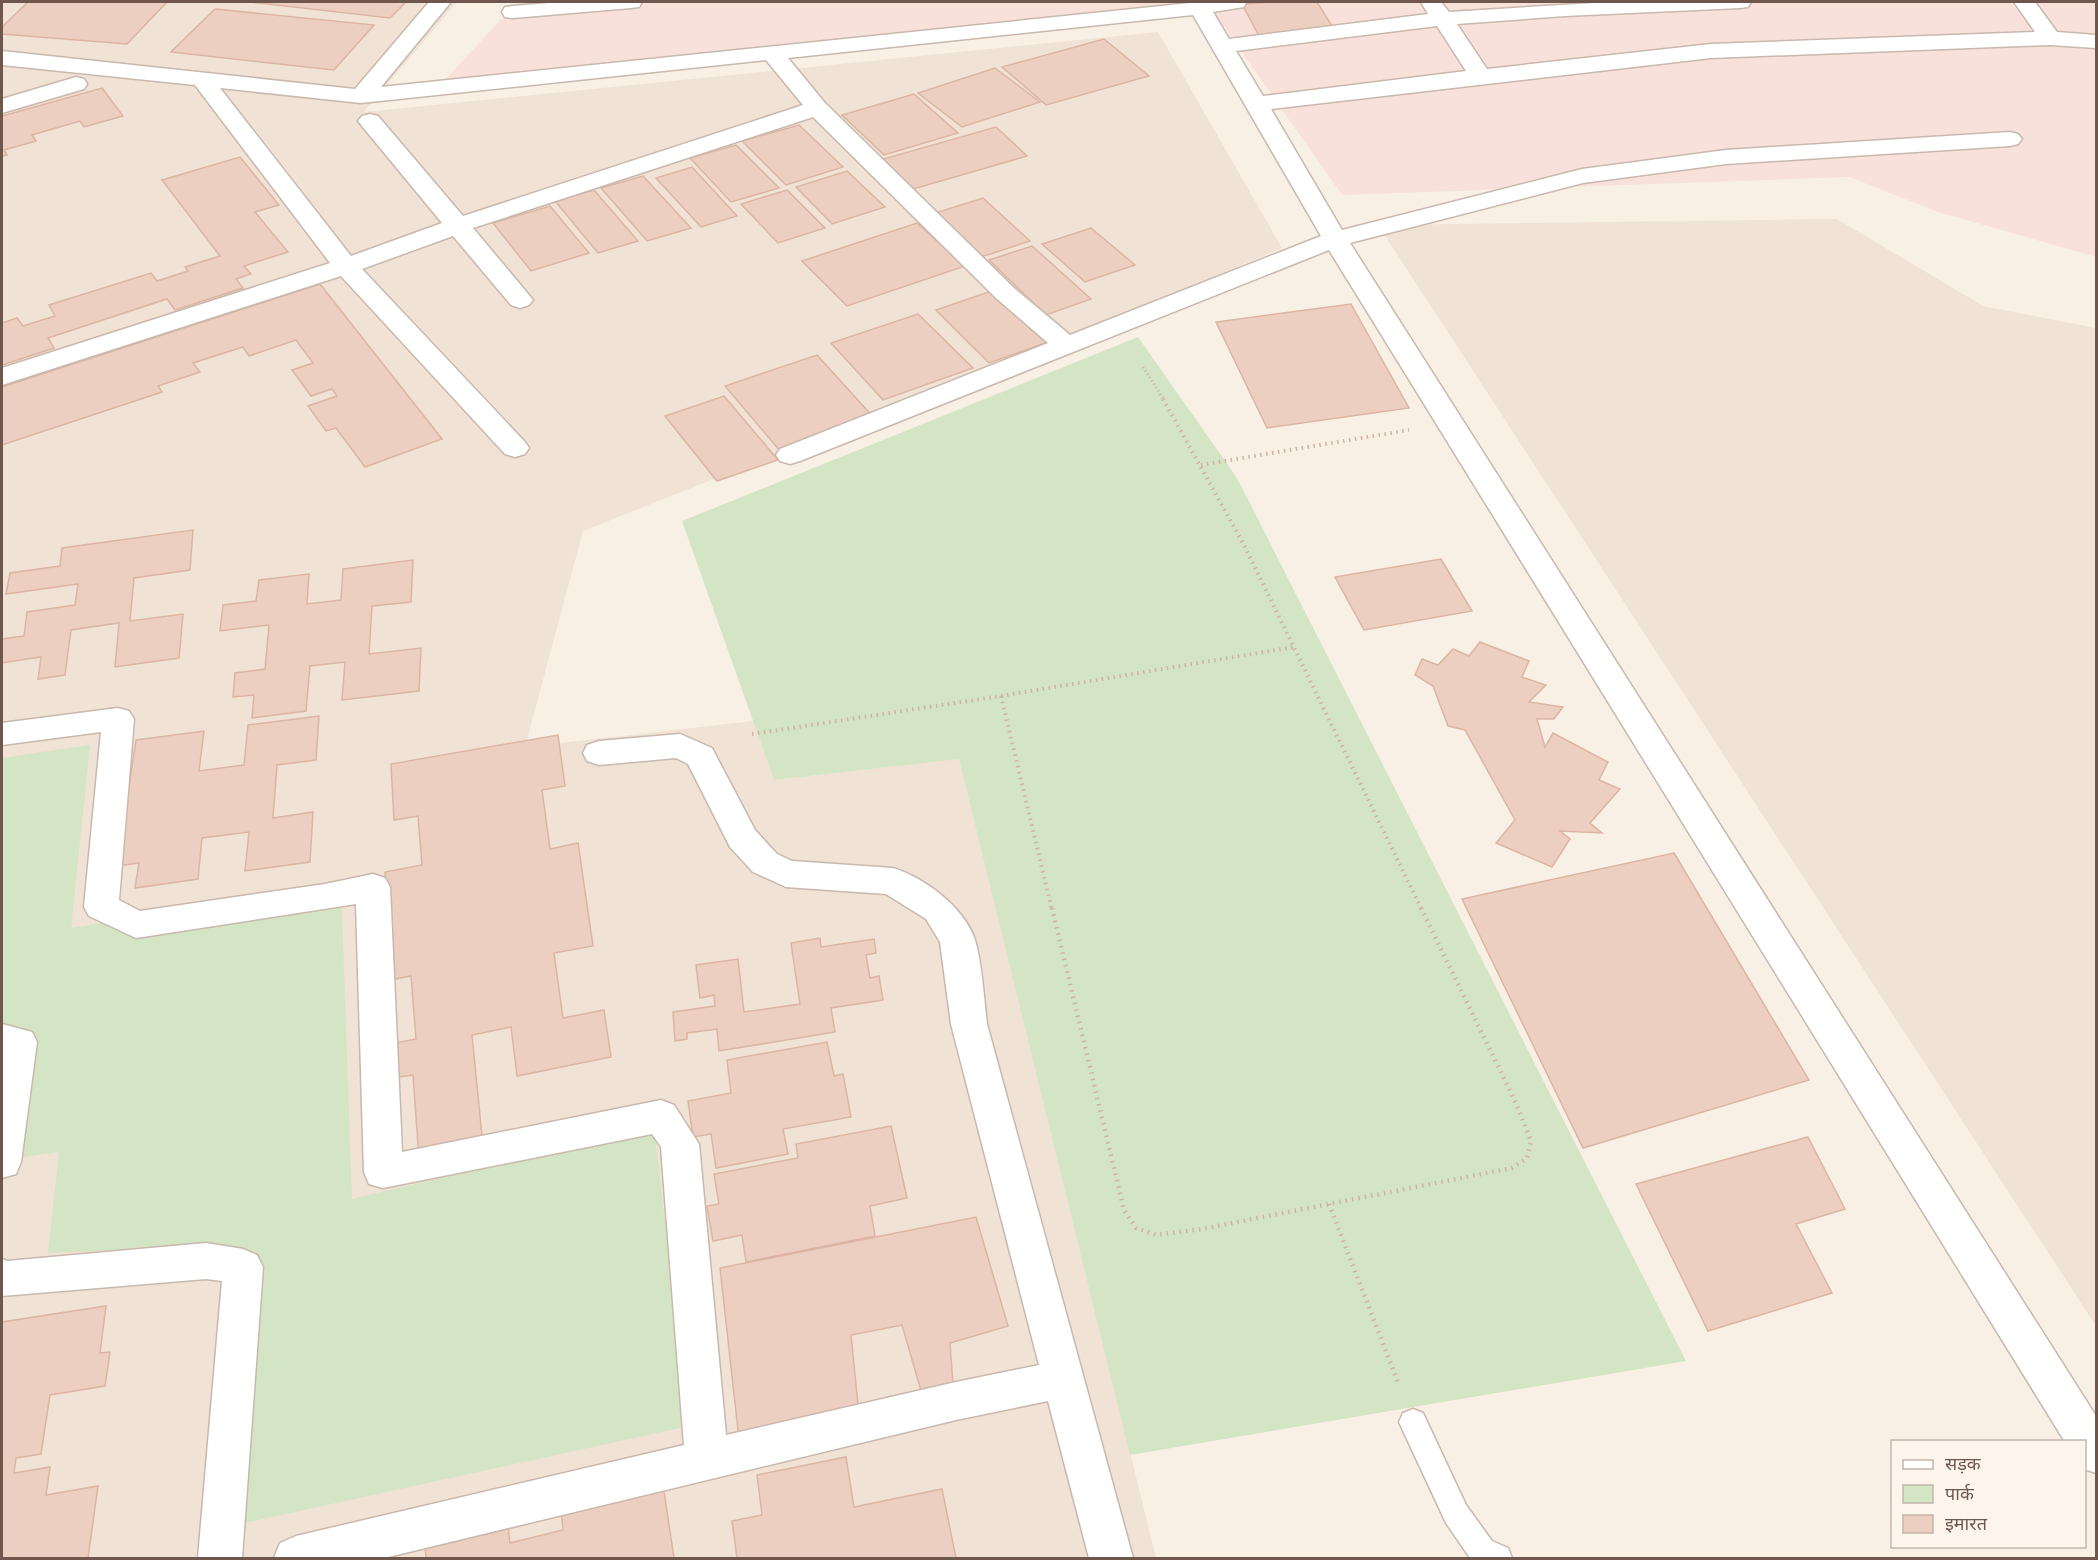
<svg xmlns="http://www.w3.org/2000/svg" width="2098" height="1560" viewBox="0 0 2098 1560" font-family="Rubik,'Noto Sans Devanagari',sans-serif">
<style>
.residential{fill:#f0e2d4}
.commercial{fill:#f8e1da}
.green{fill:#d4e5c5}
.building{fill:#eccfc0;stroke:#dcb5a2;stroke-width:1.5}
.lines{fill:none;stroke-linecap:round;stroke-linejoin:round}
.service-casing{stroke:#c9b8ac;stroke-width:3}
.minor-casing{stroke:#c9b8ac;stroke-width:3}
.path-far2{stroke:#d0b2a3;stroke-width:3;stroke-dasharray:1 3;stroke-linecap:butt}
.path-far1{stroke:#d0b2a3;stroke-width:4;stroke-dasharray:1.5 4.5;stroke-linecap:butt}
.path{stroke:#d0b2a3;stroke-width:4.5;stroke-dasharray:1.5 5;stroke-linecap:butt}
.service{fill:#fff;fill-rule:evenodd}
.minor{fill:#fff;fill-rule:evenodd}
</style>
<rect width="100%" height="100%" fill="#f9f0e5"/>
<g class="residential">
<path d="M2 2H457L364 112 1158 32 1282 248 1085 331 583 531 525 747 753 721 774 780 959 758 1156 1558H2Z"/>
<path d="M1837 219 1983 306 2096 328V1326L1378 225Z"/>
</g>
<path class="commercial" d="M517 2H2096V257L1938 212 1849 177 1342 195 1210 7 432 94Z"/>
<g class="green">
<path d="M1138 337 1237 478 1686 1361 1130 1455 959 759 774 780 682 521Z"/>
<path d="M90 745 71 928 341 885 352 1199 654 1128 689 1426 208 1531 225 1245 48 1253 59 1152 2 1160V758Z"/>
</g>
<g class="building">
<path d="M28 2H167L127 44 2 34V27Z"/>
<path d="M250 2H406L390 18Z"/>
<path d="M1272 2H1317L1334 29 1259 36 1242 4Z"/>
<path d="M215 9 374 25 334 70 171 52Z"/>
<path d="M1104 39 1149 76 1046 105 1002 67Z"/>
<path d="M995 68 1040 102 962 127 918 93Z"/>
<path d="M102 88 123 116 84 127 80 121 32 135 36 141 4 150 7 155 2 156V116Z"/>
<path d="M914 94 958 133 884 155 842 115Z"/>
<path d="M799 125 843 167 786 185 742 141Z"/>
<path d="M996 127 1027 156 910 190 880 160Z"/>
<path d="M736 145 779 188 731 202 690 158Z"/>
<path d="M240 157 279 205 255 212 288 252 244 266 251 274 236 279 243 288 175 310 167 299 48 338 54 348 2 365V323L17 318 23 326 55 316 49 305 151 273 157 281 188 271 185 267 220 256 162 180Z"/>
<path d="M692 167 737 216 701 227 656 178Z"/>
<path d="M847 171 885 207 832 224 796 187Z"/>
<path d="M643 176 691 228 647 241 601 188Z"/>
<path d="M594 190 638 241 598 253 555 201Z"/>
<path d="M787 190 825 228 778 243 741 204Z"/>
<path d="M983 198 1030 241 978 258 932 214Z"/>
<path d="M550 206 589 253 531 271 493 223Z"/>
<path d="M917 223 965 266 847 306 802 261Z"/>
<path d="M1091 228 1135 265 1085 282 1042 244Z"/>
<path d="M1032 246 1091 299 1046 315 989 260Z"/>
<path d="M320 284 442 439 365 467 336 428 326 431 308 406 337 396 332 389 311 396 292 370 313 363 296 340 249 356 243 347 193 363 200 372 158 386 162 392 2 445V387Z"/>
<path d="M994 290 1048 342 989 363 936 310Z"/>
<path d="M1351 304 1409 408 1267 428 1216 322Z"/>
<path d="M918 314 973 368 883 400 831 343Z"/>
<path d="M817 355 875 419 781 452 725 386Z"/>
<path d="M724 396 778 460 717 481 665 416Z"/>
<path d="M193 530 190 570 134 578 130 621 183 614 179 658 115 667 119 623 71 630 65 675 38 679 41 657 2 663V639L24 636 27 612 75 605 78 584 6 594 10 573 60 566 62 548Z"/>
<path d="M1441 559 1472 611 1364 630 1335 577Z"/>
<path d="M413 560 411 602 372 606 369 654 421 648 419 691 342 700 345 662 310 666 306 711 252 718 254 695 233 697 235 673 265 669 269 625 220 631 223 605 256 601 259 580 309 574 307 604 341 600 343 569Z"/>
<path d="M1480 642 1529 661 1522 677 1546 685 1529 702 1563 707 1554 719H1537L1545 747 1553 733 1608 762 1599 780 1620 789 1590 823 1602 833 1560 831 1570 839 1552 867 1496 843 1515 820 1465 730 1448 726 1433 686 1415 675 1422 659 1438 665 1453 649 1469 656Z"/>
<path d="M319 716 316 760 277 765 273 818 313 812 310 862 245 871 249 832 202 838 198 879 135 888 139 863 117 866 136 740 204 731 199 771 244 765 248 725Z"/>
<path d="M558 735 565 786 542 790 550 849 578 843 593 946 554 953 563 1018 604 1010 611 1057 517 1076 511 1027 472 1035 483 1146 419 1159 413 1075 393 1078 390 1044 416 1039 411 976 391 980 385 872 422 865 418 816 394 820 391 764Z"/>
<path d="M1674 853 1809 1080 1583 1148 1462 899Z"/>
<path d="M820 938 821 947 874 939 876 953 866 955 870 978 879 976 883 1000 831 1008 835 1032 719 1051 717 1029 687 1033V1039L675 1041 673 1012 715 1006 714 995 700 998 696 965 738 959 744 1012 800 1004 791 943Z"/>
<path d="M827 1042 834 1076 843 1074 851 1117 783 1129 788 1154 716 1168 711 1134 693 1137 688 1101 731 1093 727 1060Z"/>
<path d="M891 1126 907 1198 870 1206 875 1236 746 1262 742 1235 713 1241 707 1206 719 1204 714 1174 798 1158 796 1144Z"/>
<path d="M1808 1137 1845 1209 1796 1224 1832 1293 1708 1331 1636 1184Z"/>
<path d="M976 1217 1008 1326 950 1343 953 1385 924 1401 902 1325 851 1335 858 1405 739 1439 720 1268Z"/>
<path d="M106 1306 100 1353 110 1352 105 1386 50 1395 41 1454 16 1458 14 1473 50 1467 46 1495 98 1486 88 1558H2V1322Z"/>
<path d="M846 1457 854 1507 942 1489 956 1558H737L732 1521 762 1515 757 1475Z"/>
<path d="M663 1485 674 1558H426L425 1545 508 1526 510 1543 563 1530 561 1510Z"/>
</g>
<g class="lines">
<g class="service-casing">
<path id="service" d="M1413 1409 1423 1413 1466 1505 1492 1541 1508 1548 1512 1558H1470L1446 1523 1399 1422 1403 1413Z"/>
</g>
<g class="minor-casing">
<g id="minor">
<path d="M429 2H451L381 87 1200 2H1246L1244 7 1213 12 1229 39 1428 14 1421 2H1441L1449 12 1610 2H1751L1748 7 1740 8 1565 16 1457 24 1487 69 1711 44 2035 32 2014 2H2035L2057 32 2096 35V48L2050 45 1711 58 1271 109 1342 230 1582 169 1726 150 2010 132 2018 134 2022 139 2018 144 2010 146 1726 164 1583 183 1350 243 2096 1416V1473L2084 1469V1442H2065L1329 250 800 461 790 464 780 461 776 455 780 449 1048 343 996 298 813 117 473 228 529 295 533 300 529 305 520 308 511 305 453 236 362 269 525 442 529 448 525 454 515 457 505 454 341 276 2 385V368L330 263 195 85 2 65V51L355 89ZM1193 15 1321 236 1070 335 1014 288 825 103 788 58ZM1437 26 1466 71 1263 96 1236 51ZM766 60 803 105 463 216 378 116 370 114 362 116 358 121 362 126 442 223 351 256 220 88 361 103Z"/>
<path d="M561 2H642L639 7 631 8 513 18 505 17 502 12 505 7 513 6Z"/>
<path d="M76 77 84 79 87 84 84 89 2 113V99Z"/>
<path d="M118 708 129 711 134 719 119 900 140 911 325 884 373 874 385 878 390 887 402 1152 661 1100 674 1105 699 1144 726 1435 956 1382 1039 1365 951 1024 940 942 926 919 886 894 786 887 753 872 730 847 688 764 676 758 599 765 587 761 583 753 587 745 599 741 680 734 712 748 755 830 777 854 792 861 893 868C925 878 964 907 975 940 982 963 984 999 987 1024L1133 1558H1089L1048 1401 956 1420 384 1558H274L280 1543 296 1536 684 1445 661 1147 652 1134 383 1188 369 1184 364 1172 356 904 136 938 89 916 84 907 101 732 2 745V723Z"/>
<path d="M2 1024 32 1032 37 1042 21 1162 16 1174 2 1178Z"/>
<path d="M206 1243 243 1249 257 1255 263 1267 242 1558H198L222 1281 206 1279 2 1296V1259L7 1261Z"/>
</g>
</g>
<path class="path-far2" d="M1143 367 1164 400"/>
<g class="path-far1">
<path d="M1163 399 1243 543 1422 910"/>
<path d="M1201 465 1409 430"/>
<path d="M1001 696 1052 910"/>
<path d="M752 734 1001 696 1294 647"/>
</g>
<g class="path">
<path d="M1052 908 1124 1210 1136 1228 1156 1235 1202 1229 1512 1168 1527 1158 1531 1141 1514 1099 1421 908"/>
<path d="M1329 1204 1399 1385"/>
</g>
<use href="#service" class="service"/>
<use href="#minor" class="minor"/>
</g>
<rect width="2098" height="1560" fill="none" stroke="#6f574d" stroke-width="6"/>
<rect x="1891" y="1440" width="195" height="108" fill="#fdf5eb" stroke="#c4b6ac" stroke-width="1.5"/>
<rect x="1903" y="1460" width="30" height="9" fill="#ffffff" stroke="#c4b6ac" stroke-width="1.5"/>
<text x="1945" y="1470" font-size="18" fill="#6f574d">सड़क</text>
<rect x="1903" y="1485" width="30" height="18" fill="#d4e5c5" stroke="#c4b6ac" stroke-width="1.5"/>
<text x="1945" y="1500" font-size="18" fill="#6f574d">पार्क</text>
<rect x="1903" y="1515" width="30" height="18" fill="#eccfc0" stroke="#c4b6ac" stroke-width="1.5"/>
<text x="1945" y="1530" font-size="18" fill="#6f574d">इमारत</text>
</svg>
